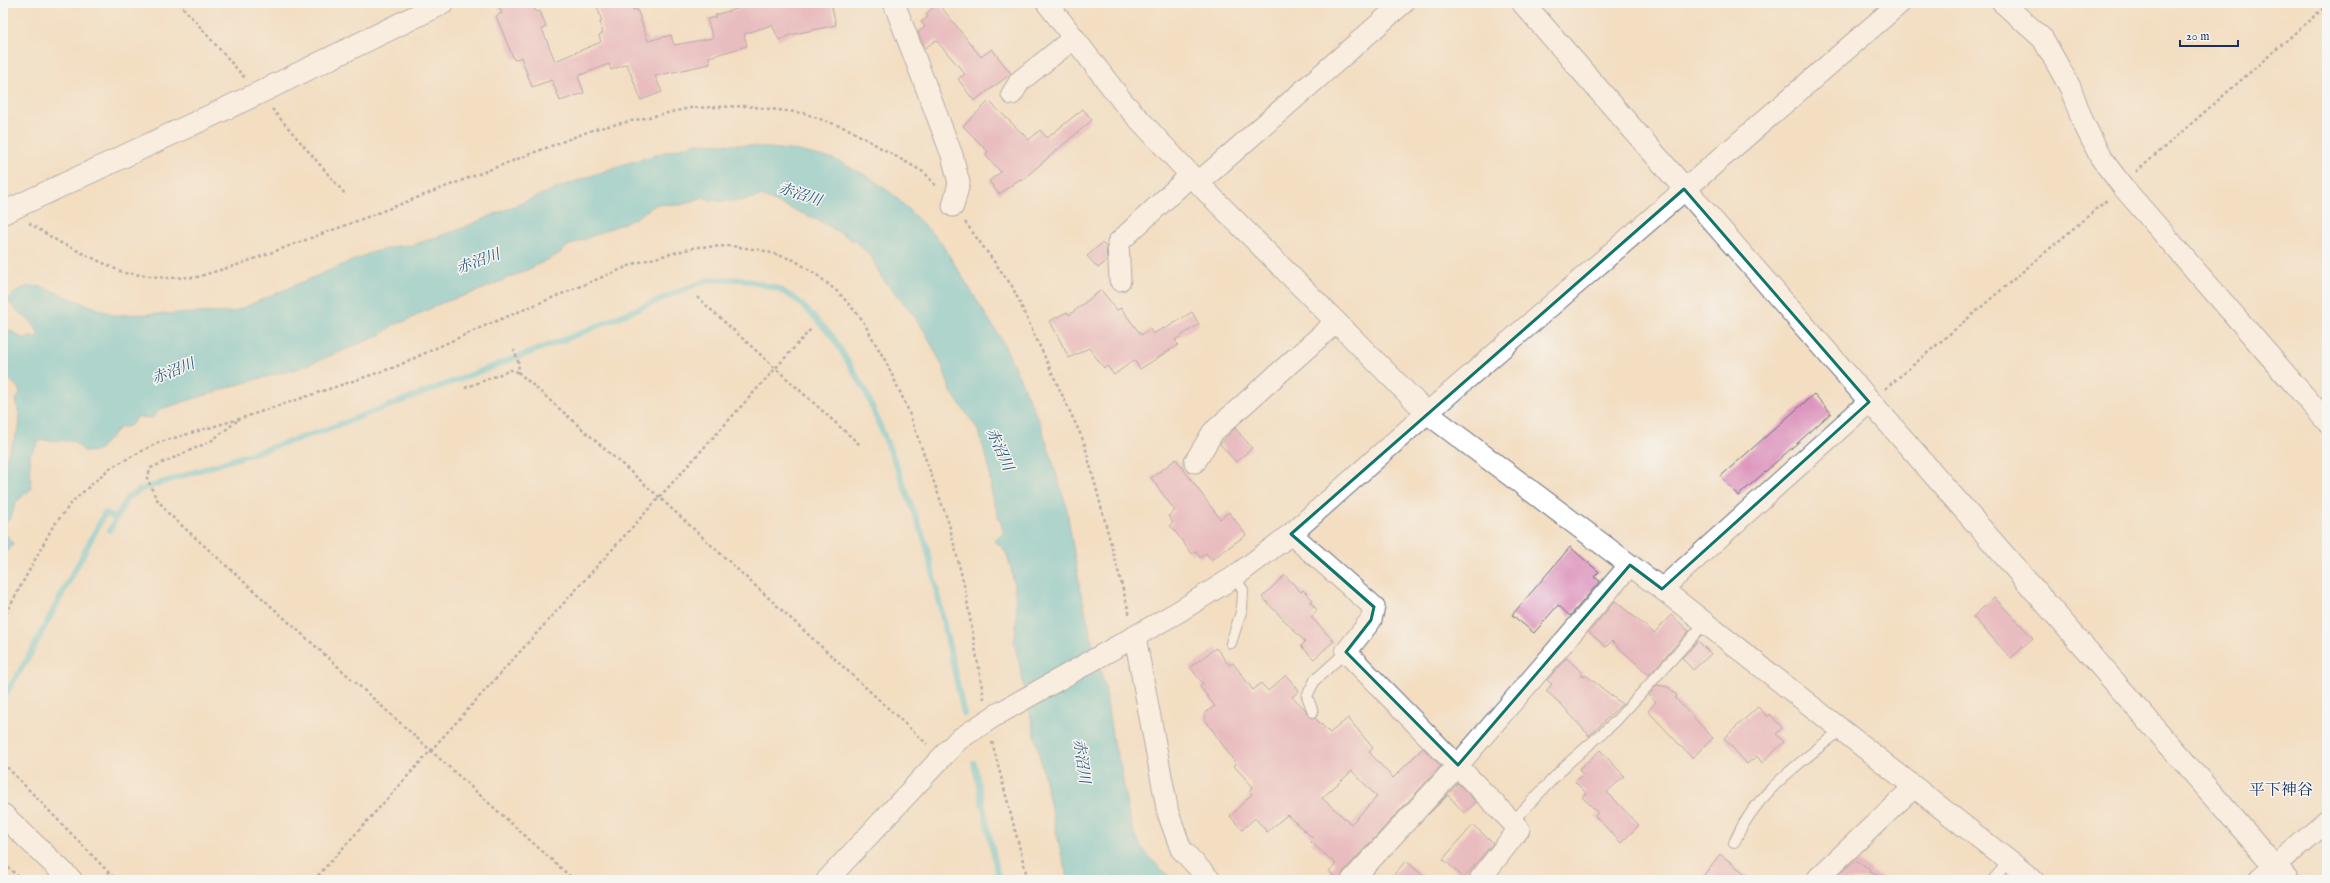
<svg xmlns="http://www.w3.org/2000/svg" width="2330" height="883" viewBox="0 0 2330 883" font-family="'IM FELL English','Noto Serif JP',serif">
<style>
.water{fill:#5dc8d7;stroke:#3c7c9a}
.lines{fill:none;stroke-linecap:round;stroke-linejoin:round}
.stream{stroke:#5dc8d7;stroke-width:6}
.building{fill:#de95bd;fill-rule:evenodd}
.lane-casing{stroke:#676c81;stroke-width:12}
.street-casing{stroke:#676c81;stroke-width:23}
.secondary-casing{stroke:#676c81;stroke-width:24}
.path{stroke:#676c81;stroke-width:2.5;stroke-dasharray:3 3;stroke-linecap:butt}
.lane{stroke:#fff;stroke-width:10}
.street{stroke:#fff;stroke-width:21}
.secondary{stroke:#fff;stroke-width:22}
.marked{fill:none;stroke:#0f766e;stroke-width:3;stroke-linejoin:round}
.labels{text-anchor:middle;stroke-width:3;stroke-linejoin:round;paint-order:stroke}
.water-label{font-size:15px;font-style:italic;fill:#2c557c;stroke:#f6f6f2}
.quarter-label{font-size:16px;fill:#1b2f5e;stroke:#f6f6f2}
</style>
<rect width="100%" height="100%" fill="#f6f6f2"/>
<filter id="ink" filterUnits="userSpaceOnUse"><feTurbulence type="fractalNoise" baseFrequency=".025" numOctaves="2"/><feDisplacementMap in="SourceGraphic" scale="8" xChannelSelector="R" yChannelSelector="G"/><feConvolveMatrix kernelMatrix="1 2 1 2 8 2 1 2 1" color-interpolation-filters="sRGB"/></filter>
<filter id="wash" filterUnits="userSpaceOnUse"><feTurbulence type="fractalNoise" baseFrequency=".012" numOctaves="4" result="noise"/><feDisplacementMap in="SourceGraphic" scale="16" xChannelSelector="R" yChannelSelector="G"/><feGaussianBlur stdDeviation="0.9" result="paint"/><feColorMatrix in="noise" values="0 0 0 0 0 0 0 0 0 0 0 0 0 0 0 0 0 1.4 0 .05"/><feComposite in="paint" operator="in"/></filter>
<g filter="url(#wash)">
<rect width="100%" height="100%" fill="#f3dec2"/>
<path class="water" d="M697 143 743 145 798 151 834 159 869 177 895 196 940 241 1003 342 1041 425 1066 505 1079 583 1093 645 1105 686 1113 742 1121 767 1127 808 1135 836 1142 848 1161 870 1175 880H1069L1061 853 1014 641C1019 622 1015 569 1005 551 1003 547 997 543 994 541L1004 533 992 497 988 462 977 428 951 392 942 365 925 332 912 313 881 277 872 258 856 242 818 220 761 196C744 201 719 205 703 197L681 205 657 204 634 219 568 246 557 255 527 270 478 291 439 304 406 321 393 325 381 335 300 368 250 381 161 409 152 418 137 417 130 426 119 428 98 451 85 452 73 441 41 440 30 454 31 489 15 503 12 516 5 524 4 532 13 544 8 551 3 549V465L19 428 20 420 16 400 20 394 18 388 3 373V326L22 338 39 336C33 316 18 317 8 300 17 288 26 285 42 287L114 315 233 312 370 253 396 246 412 245 455 231 552 190 621 165Z"/>
<g class="lines">
<g class="stream">
<path d="M110 530 127 498 142 489 322 431 576 335 689 287 709 280 740 279 757 283 779 289 797 300 812 315 833 337 865 390 895 462 927 547 964 714"/>
<path d="M3 698 28 658 105 513 116 518"/>
<path d="M974 763 999 880"/>
</g>
</g>
<g id="blocks">
<g class="building">
<path d="M497 3H532L536 12 540 11 546 27 542 29 555 61 601 42 599 35 603 33 600 22 602 21 596 3H631L633 10 637 9 648 41 671 35 674 45 713 38 707 19 716 17 715 15 758 3H831L836 25 790 35 779 40 772 25 744 34 747 46 709 57 710 64 655 76 662 92 641 100 627 64 611 70 609 64 578 76 584 93 560 101 552 80 532 87 521 57 514 60 496 16 502 13Z"/>
<path d="M938 3 981 57 992 49 1011 74 974 101 958 79 965 74 936 40 925 48 918 32 925 27 921 22 928 17 926 14Z"/>
<path d="M989 101 1029 140 1040 130 1047 138 1083 109 1092 120 1021 181 1020 179 999 194 989 181 1001 172 985 155 988 152 963 126Z"/>
<path d="M1102 243 1106 247 1107 261 1098 268 1087 256Z"/>
<path d="M1101 290 1117 310 1121 308 1141 335 1150 329 1153 334 1163 328 1165 329 1192 312 1199 324 1175 340 1178 345 1140 369 1134 360 1114 375 1107 366 1104 368 1089 348 1069 358 1050 321 1067 312 1069 315Z"/>
<path d="M1814 394 1831 413 1738 496 1721 476Z"/>
<path d="M1235 428 1252 448 1236 462 1220 444Z"/>
<path d="M1176 459 1220 519 1229 512 1246 535 1211 560 1206 553 1200 558 1196 551 1192 554 1170 525 1173 523 1168 516 1175 511 1151 478Z"/>
<path d="M1570 547 1599 572 1594 577 1600 581 1570 616 1558 605 1534 633 1512 615Z"/>
<path d="M1285 575 1301 592 1303 590 1313 600 1310 602 1317 610 1311 617 1334 641 1314 659 1301 646 1305 642 1262 597Z"/>
<path d="M1994 597 2033 638 2011 658 1973 617Z"/>
<path d="M1615 601 1654 633 1671 615 1689 631 1649 675 1612 641 1606 647 1589 632Z"/>
<path d="M1698 641 1711 654 1693 670 1682 658Z"/>
<path d="M1216 648 1229 665 1233 663 1253 690 1261 683 1268 691 1286 675 1299 691 1292 697 1305 709 1309 717 1315 718 1330 733 1348 718 1373 748 1369 752 1393 778 1423 748 1441 766 1343 872 1340 880H1338L1329 871 1336 864 1311 842 1314 839 1287 815 1267 832 1255 818 1242 830 1230 816 1252 794 1249 791 1253 787 1234 766 1236 764 1204 718 1206 717 1204 714 1215 706 1200 687 1203 684 1190 667ZM1352 771 1377 797 1351 824 1322 798Z"/>
<path d="M1566 658 1583 673 1581 675 1587 676 1622 704 1589 736 1563 706 1546 691 1552 684 1547 680Z"/>
<path d="M1657 685 1668 687 1677 696 1675 698 1713 738 1692 758 1648 711 1656 702 1649 695Z"/>
<path d="M1758 707 1768 717 1770 714 1782 728 1776 734 1784 742 1762 763 1757 756 1747 764 1724 738Z"/>
<path d="M1600 750 1624 776 1607 792 1639 825 1621 843 1595 816 1598 813 1582 797 1586 793 1575 782 1583 774 1579 770Z"/>
<path d="M1458 783 1476 802 1464 813 1448 795 1428 815Z"/>
<path d="M1473 825 1493 843 1464 878 1443 859Z"/>
<path d="M1720 854 1753 880H1700Z"/>
<path d="M1406 861 1428 880H1389Z"/>
<path d="M1855 861 1871 869 1870 871 1891 880H1837L1839 874Z"/>
</g>
</g>
</g>
<g filter="url(#ink)">
<use href="#blocks" fill-opacity="0" stroke="#676c81" stroke-width="1"/>
<g class="lines">
<g class="lane-casing">
<g id="lane">
<path d="M1231 643 1242 609 1243 590 1234 577"/>
<path d="M1313 712 1307 696 1315 680 1346 652"/>
<path d="M1512 822 1566 765 1615 722 1705 623"/>
<path d="M1734 843C1755 793 1800 763 1841 730"/>
<path d="M1993 880 2009 861"/>
</g>
</g>
<g class="street-casing">
<g id="street">
<path d="M894 3 952 155 959 183 953 206"/>
<path d="M1047 3 1123 102 1198 183 1427 413 1662 589 2033 880"/>
<path d="M2003 3 2043 39 2070 87 2083 122 2101 158 2123 187 2327 422"/>
<path d="M1012 94 1020 81 1074 38"/>
<path d="M1198 183 1403 3"/>
<path d="M1120 280 1118 243 1191 175"/>
<path d="M1195 462 1213 432 1336 322"/>
<path d="M1291 534 1374 607 1371 620 1346 652 1519 829 1481 878 1484 880"/>
<path d="M1662 589 1869 402"/>
<path d="M1135 637 1168 813 1181 849 1210 880"/>
<path d="M1818 878 1914 787"/>
<path d="M827 880 958 740 996 715 1178 612 1234 577 1291 534 1427 413 1900 3"/>
<path d="M1352 880 1458 765 1630 565"/>
<path d="M2259 880 2327 821"/>
</g>
</g>
<g class="secondary-casing">
<g id="secondary">
<path d="M1523 3 2287 880"/>
<path d="M3 213 259 93 443 3"/>
<path d="M3 815 71 880"/>
</g>
</g>
<g class="path">
<path d="M179 3 245 78"/>
<path d="M272 109 346 195"/>
<path d="M2136 172 2327 5"/>
<path d="M965 222 1012 286 1084 442 1130 616"/>
<path d="M29 223 59 242 124 273 167 278 197 277 240 264 349 224 595 129 690 108 746 106 803 113 848 129 925 173 937 187"/>
<path d="M697 297 860 445"/>
<path d="M518 372 659 497 927 744"/>
<path d="M465 388 511 370 518 372 519 364 514 350"/>
<path d="M1885 389 2108 199"/>
<path d="M237 421 211 441 151 468 147 478 156 498 168 513 574 880"/>
<path d="M3 619 52 528 73 501 110 468 157 443 239 419 395 367 482 327 636 263 697 247 731 246 761 250 794 260 817 275 839 293 861 318 886 362 907 407 949 524 965 589 984 699"/>
<path d="M992 742 1028 880"/>
<path d="M3 763 116 880"/>
<path d="M3 863 22 880"/>
<path d="M314 880 811 329"/>
</g>
<use href="#lane" class="lane"/>
<use href="#street" class="street"/>
<use href="#secondary" class="secondary"/>
</g>
</g>
<path d="M0 0H2330V883H0ZM1684 189 1869 402 1662 589 1630 565 1458 765 1346 652 1371 620 1374 607 1291 534Z" fill="#f3dec2" fill-opacity=".55" fill-rule="evenodd"/>
<path class="marked" d="M1684 189 1869 402 1662 589 1630 565 1458 765 1346 652 1371 620 1374 607 1291 534Z"/>
<g class="labels">
<g class="water-label">
<text transform="translate(800 194) rotate(18)" y="5">赤沼川</text>
<text transform="translate(478 261) rotate(-20)" y="5">赤沼川</text>
<text transform="translate(173 371) rotate(-22)" y="5">赤沼川</text>
<text transform="translate(1000 449) rotate(66)" y="5">赤沼川</text>
<text transform="translate(1082 761) rotate(82)" y="5">赤沼川</text>
</g>
<g class="quarter-label">
<text x="2281" y="795">平下神谷</text>
</g>
</g>
<rect width="2330" height="883" fill="none" stroke="#f6f6f2" stroke-width="16"/>
<path d="M2180 40v6h58v-6" fill="none" stroke="#1b2f5e" stroke-width="2"/>
<text x="2186" y="40" font-size="12" fill="#1b2f5e" stroke="#f6f6f2" stroke-width="3" paint-order="stroke">20 m</text>
</svg>
